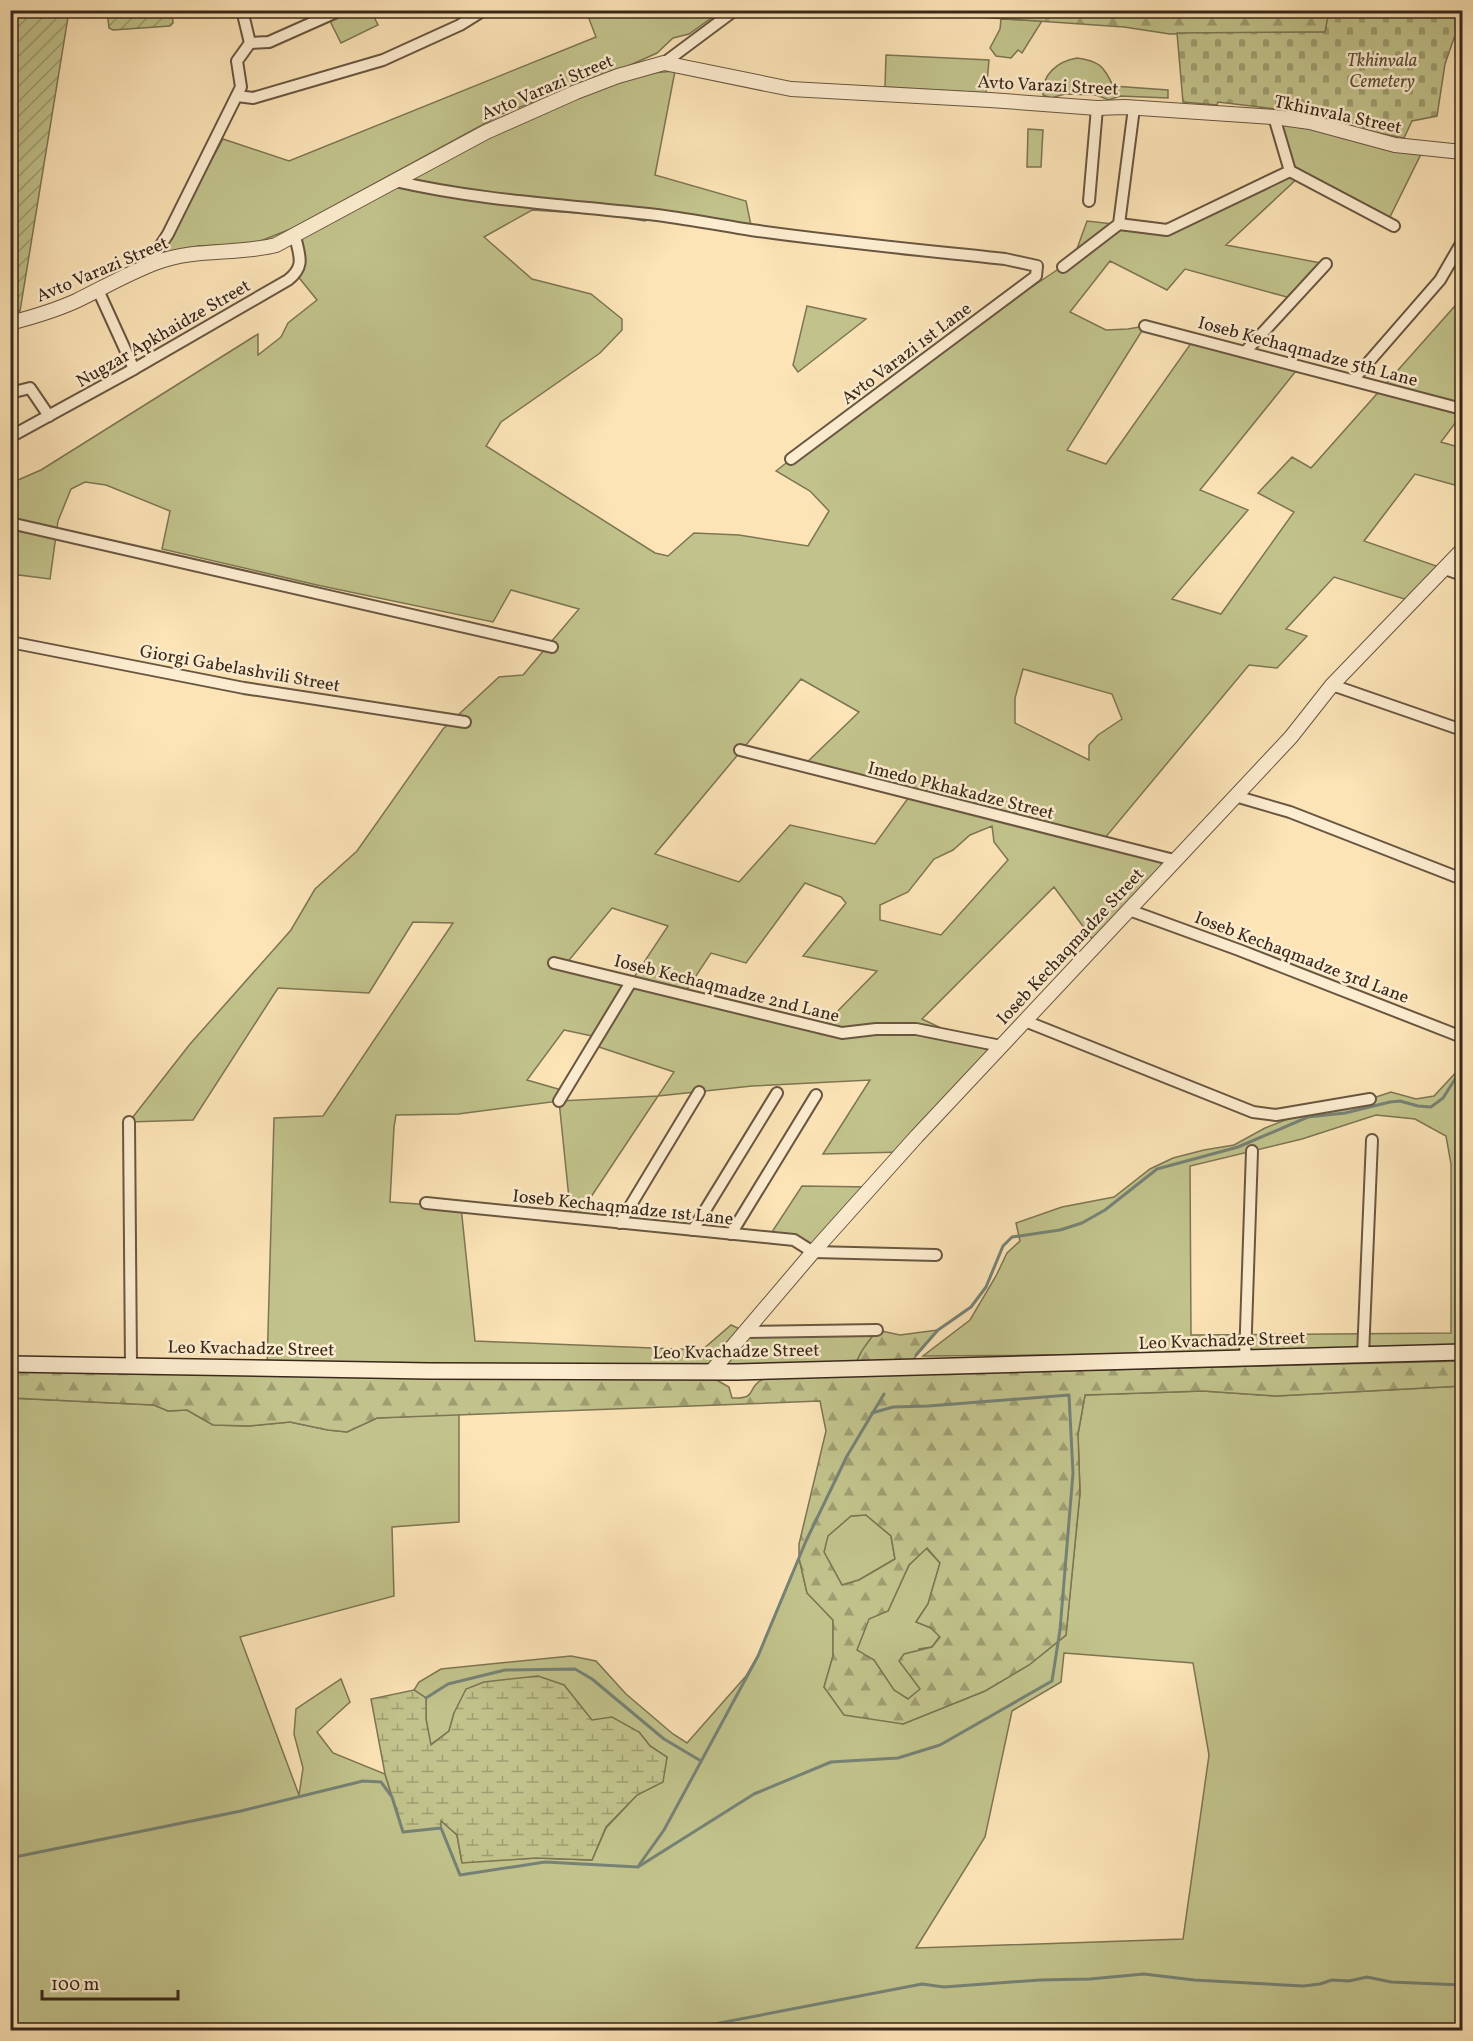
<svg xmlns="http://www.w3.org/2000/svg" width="1473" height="2041" viewBox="0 0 1473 2041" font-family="Vollkorn,serif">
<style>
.green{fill:#c2c38c;stroke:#7d7553;stroke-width:1.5;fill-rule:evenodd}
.forest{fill:url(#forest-firs);stroke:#7d7553;stroke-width:1.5;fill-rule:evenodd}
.wetland{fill:url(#wetland-marsh);stroke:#7d7553;stroke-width:1.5}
.cemetery{fill:url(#cemetery-stones);stroke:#7d7553;stroke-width:1.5}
.garden{fill:url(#garden-furrows);stroke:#7d7553;stroke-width:1.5}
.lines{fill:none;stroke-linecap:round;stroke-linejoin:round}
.stream{stroke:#768276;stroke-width:3}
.minor-casing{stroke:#695641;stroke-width:14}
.tertiary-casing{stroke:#695641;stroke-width:16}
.secondary-casing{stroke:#38271a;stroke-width:18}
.minor{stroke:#fdedd0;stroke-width:10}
.tertiary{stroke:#fdedd0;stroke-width:14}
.secondary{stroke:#fdedd0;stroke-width:15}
.labels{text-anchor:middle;stroke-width:5;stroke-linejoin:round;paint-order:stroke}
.park-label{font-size:18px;font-style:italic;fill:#5a4e36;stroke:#fdedd0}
.street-label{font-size:18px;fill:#38271a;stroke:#fdedd0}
</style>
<defs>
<pattern id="forest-firs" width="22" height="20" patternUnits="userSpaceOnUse" patternTransform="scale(1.5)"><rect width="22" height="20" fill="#c2c38c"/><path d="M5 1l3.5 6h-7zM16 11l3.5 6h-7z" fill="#9f9e72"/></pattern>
<pattern id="wetland-marsh" width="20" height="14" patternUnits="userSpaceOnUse" patternTransform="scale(1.5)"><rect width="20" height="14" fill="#c2c38c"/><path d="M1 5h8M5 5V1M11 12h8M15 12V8" fill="none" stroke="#9f9e72"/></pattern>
<pattern id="cemetery-stones" width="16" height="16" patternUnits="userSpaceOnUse" patternTransform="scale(1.5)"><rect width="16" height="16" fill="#c2c38c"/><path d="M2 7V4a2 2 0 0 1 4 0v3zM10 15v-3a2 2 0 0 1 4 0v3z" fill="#9f9e72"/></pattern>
<pattern id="garden-furrows" width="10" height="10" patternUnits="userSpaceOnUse" patternTransform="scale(1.5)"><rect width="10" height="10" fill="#c2c38c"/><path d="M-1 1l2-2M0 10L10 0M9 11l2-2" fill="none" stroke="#9f9e72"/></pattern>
</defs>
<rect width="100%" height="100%" fill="#fce4b7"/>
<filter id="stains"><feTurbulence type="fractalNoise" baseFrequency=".00333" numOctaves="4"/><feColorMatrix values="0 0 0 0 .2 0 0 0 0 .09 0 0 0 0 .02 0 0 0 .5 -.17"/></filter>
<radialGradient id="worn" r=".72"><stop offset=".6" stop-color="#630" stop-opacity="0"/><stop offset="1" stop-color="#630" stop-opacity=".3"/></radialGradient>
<g class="green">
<path d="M351 11H371L378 25 341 43 330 21Z"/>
<path d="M586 11H721L689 34 673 38 657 53 617 71 504 113 293 228 253 244 198 246 162 257 160 254 223 139 289 161 596 37Z"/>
<path d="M1001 19 1042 21 1022 53 1018 50 1011 58 996 56 990 48 1000 29Z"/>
<path d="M886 55 989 60 986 93 885 87Z"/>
<path d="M1077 58C1099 61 1104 66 1113 86L1168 90V98L1120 96 1109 100 1096 95 1065 94 1051 98 1043 95C1041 75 1058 61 1077 58Z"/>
<path d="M675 71 655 175 746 201 752 230 657 215 645 221 608 215 532 210 484 237 532 279 591 294 622 319V330L600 353 501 422 486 446 655 553 668 556 694 533 739 535 808 546 829 511 810 491 776 471C869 397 967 330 1066 264L1074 257 1087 221 1167 230 1290 171 1274 117 1424 148 1387 223 1300 176 1226 245 1326 264 1294 299 1185 269 1167 290 1110 261 1070 312 1106 330 1128 329 1145 326 1067 450 1106 464 1194 339 1300 366 1200 490 1248 510 1172 599 1221 614 1294 512 1258 493 1292 457 1311 468 1462 298V414L1441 442 1462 448V487L1415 474 1364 541 1445 569 1414 602 1334 577 1286 629 1307 636 1277 668 1249 665 1104 839 1174 860 1096 944 1054 887 922 1019 994 1053 902 1152 823 1154 870 1080 752 1086 658 1096 577 1218H571L559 1101 458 1114 396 1115 394 1127 390 1202 461 1207 475 1341 702 1350 731 1325 746 1332 877 1330C866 1346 860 1350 854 1369L267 1368 274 1118 323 1116 453 923 413 922 369 993 278 988 193 1120 129 1122 190 1044 291 930 315 889 357 851 443 729 499 677 523 675 579 609 511 590 493 622 317 585 162 549 170 511 106 485 85 482 71 489 58 521 50 579 11 574V483L41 470 258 334V355L281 337 288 323 317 300 296 274 295 236 388 184 618 76ZM1023 669 1112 694 1122 719 1098 735 1089 745V760L1015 723V698ZM801 679 859 712 799 770 909 797 875 844 790 825 739 882 655 854ZM992 826 994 842 1008 860 941 935 880 920V905L908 892 934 859 953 850 970 835ZM805 883 841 897 846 903 803 956 877 971 821 1028 684 994 711 953 746 963ZM612 908 668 926 631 982 565 965ZM564 1030 597 1037 593 1045 674 1072 658 1096 560 1101 565 1091 527 1080Z"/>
<path d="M1028 129 1043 130 1041 167H1027Z"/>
<path d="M807 306 866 319 798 372 793 365Z"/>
<path d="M1462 1066V1349L1362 1352 923 1356 970 1320 996 1276 1007 1253 1020 1241 1016 1223 1062 1207 1114 1197 1150 1169 1173 1158 1204 1150 1234 1145 1265 1128 1306 1112 1370 1099 1391 1092 1416 1099 1434 1096ZM1376 1115 1415 1119 1446 1136 1451 1164V1333L1191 1335 1190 1166 1302 1139Z"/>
<path d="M802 1186 871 1187 813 1252 794 1240 768 1238Z"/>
<path d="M1462 1386V2030H11V1398L154 1405 168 1411 187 1410 213 1425 249 1426 290 1422 328 1430 347 1432 377 1418 459 1414V1522L392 1527 394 1596 240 1637 299 1795 303 1768 294 1734 296 1709 341 1679 350 1702 317 1732 333 1753 385 1774 403 1832 441 1820 457 1835 462 1862 536 1858 592 1860 606 1828 637 1795 662 1782 667 1757 650 1746 639 1732 592 1721 564 1685 454 1713 449 1731 430 1745 426 1719V1698L414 1690 419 1682 441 1669 571 1656 596 1661 626 1694 673 1734 687 1743 746 1676 758 1656 799 1558 807 1593 833 1620V1656L824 1687 903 1724 985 1691 1029 1665 1066 1635 1080 1493 1078 1434 1085 1395 1203 1391 1276 1396ZM1064 1653 1193 1663 1209 1755 1183 1939 916 1948 985 1837 1012 1711 1061 1682Z"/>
<path d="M866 1515 891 1536 895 1559 859 1580 842 1585 824 1552 827 1536 851 1516Z"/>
<path d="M926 1548 940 1563 928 1604 916 1622 931 1628 940 1636 932 1647 919 1649 921 1689 908 1699 894 1691 874 1660 856 1651 869 1618 888 1611 909 1565Z"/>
</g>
<g class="forest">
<path d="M1304 10V14L1329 16 1325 32 1170 34 1124 27 891 11Z"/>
<path d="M877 1330 900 1335 938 1330 905 1369H854C860 1350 866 1346 877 1330Z"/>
<path d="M1462 1361V1386L1276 1396 1203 1391 1085 1395 1078 1434 1080 1493 1066 1635 1029 1665 985 1691 903 1724 844 1715 824 1687 833 1656V1620L807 1593 799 1558V1544L826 1431 820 1401 377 1418 347 1432 328 1430 290 1422 249 1426 213 1425 187 1410 168 1411 154 1405 11 1398V1370L713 1378 729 1387 732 1398C760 1399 744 1388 765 1378ZM866 1515 891 1536 895 1559 859 1580 842 1585 824 1552 828 1536 851 1516ZM927 1548 940 1563 928 1604 916 1622 931 1628 940 1637 932 1647 904 1654 899 1661 920 1689 908 1699 894 1690 874 1660 857 1650 869 1619 888 1611 909 1565Z"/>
</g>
<path class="wetland" d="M538 1676 564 1685 592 1720 612 1717 639 1732 650 1746 667 1757 663 1782 637 1795 606 1827 592 1860 536 1858 462 1863 457 1835 441 1821V1828L403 1832 385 1774 371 1699 414 1690 426 1698V1719L431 1745 449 1731 454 1713 466 1689 484 1682Z"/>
<path class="cemetery" d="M1304 11H1462V26L1454 38 1445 64 1437 116 1412 121 1404 138 1367 131 1366 128 1335 116 1218 102 1217 105 1183 102 1177 33 1325 32 1328 16 1303 14Z"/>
<g class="garden">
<path d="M11 10 69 11 20 311 11 314Z"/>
<path d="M107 11H172L173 23 170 26 113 30 109 28Z"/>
</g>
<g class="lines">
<g class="stream">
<path d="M916 1355 938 1330 971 1307 986 1287 1003 1246 1012 1237 1060 1230 1082 1223 1105 1210 1157 1169 1238 1147 1308 1117 1345 1113 1390 1102 1400 1101 1418 1106 1431 1107 1443 1098 1457 1076 1462 1072"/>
<path d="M426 1698 448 1684 505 1670 575 1669 592 1679 664 1739 701 1761"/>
<path d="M10 1858 241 1811 363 1781 381 1782 392 1797 403 1832 441 1828 460 1875 545 1862 638 1867 754 1794 831 1762 898 1758 940 1745 1052 1681 1060 1630 1073 1473 1069 1395 928 1406 893 1407 872 1413"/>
<path d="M639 1865 664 1830 758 1656 806 1541 847 1456 884 1394"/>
<path d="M683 2030 922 1984 944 1987 1040 1980 1090 1979 1144 1974 1194 1980 1303 1986 1320 1984 1332 1980 1349 1981 1367 1977 1391 1982 1462 1985"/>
</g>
<g class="minor-casing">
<g id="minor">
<path d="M250 43 269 42 341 10"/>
<path d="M664 63 735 10"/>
<path d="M237 96 253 98 383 60 460 25 484 10"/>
<path d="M1274 117 1290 171 1394 226"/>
<path d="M395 181C481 201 569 205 657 215 688 219 720 225 751 230 835 242 920 250 1005 259L1037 266 1036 276 791 459"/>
<path d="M1089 201 1097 108"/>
<path d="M1119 224 1167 230 1290 171"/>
<path d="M147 266 168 234 241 87 237 61 250 43 242 10"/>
<path d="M1063 267 1119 224 1134 108"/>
<path d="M98 290 134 369"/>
<path d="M1145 326 1462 409"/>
<path d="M1245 352 1326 264"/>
<path d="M1353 380 1440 280 1462 242"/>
<path d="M10 393 30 388 49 416"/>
<path d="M10 437 134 369 288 280C306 266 299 255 295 236"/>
<path d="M10 523 552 647"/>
<path d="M1445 569 1462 575"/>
<path d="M10 642 244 688 465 722"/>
<path d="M1332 685 1462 730"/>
<path d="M740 750 1174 860"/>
<path d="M1235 796 1290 812 1462 879"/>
<path d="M1129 910 1239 950 1462 1037"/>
<path d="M554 963 842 1033 876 1029H916L1001 1046"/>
<path d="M1025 1021 1253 1112 1276 1115 1370 1099"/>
<path d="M559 1101 631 982"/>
<path d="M129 1122 131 1366"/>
<path d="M426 1203 794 1240 813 1252 936 1255"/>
<path d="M620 1223 699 1092"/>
<path d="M693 1230 777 1093"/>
<path d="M731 1234 816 1095"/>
<path d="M746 1332 877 1330"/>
<path d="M1363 1355 1372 1140"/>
<path d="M1245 1359 1252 1151"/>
</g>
</g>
<g class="tertiary-casing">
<g id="tertiary">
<path d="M10 323C33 317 54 311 76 301 103 288 130 272 158 262 196 248 237 255 276 245L486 132 576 92 618 76 664 63 791 89 990 100 1097 108 1125 107 1274 117 1310 122 1395 145 1462 152"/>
<path d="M711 1372 813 1252 917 1136 1291 737 1332 685 1462 550"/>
</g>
</g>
<g class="secondary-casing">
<path id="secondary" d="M10 1364 429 1371 737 1372 1462 1352"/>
</g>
<use href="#minor" class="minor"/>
<use href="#tertiary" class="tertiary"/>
<use href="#secondary" class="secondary"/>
</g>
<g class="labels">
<g class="park-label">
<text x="1382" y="66">Tkhinvala<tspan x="1382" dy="21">Cemetery</tspan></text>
</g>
<g class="street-label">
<text transform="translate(1048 85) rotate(3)" y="6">Avto Varazi Street</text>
<text transform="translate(547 87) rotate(-23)" y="6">Avto Varazi Street</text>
<text transform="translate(1338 114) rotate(12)" y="6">Tkhinvala Street</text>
<text transform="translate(102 269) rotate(-23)" y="6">Avto Varazi Street</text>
<text transform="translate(163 333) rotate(-30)" y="6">Nugzar Apkhaidze Street</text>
<text transform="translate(1308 351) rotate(15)" y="6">Ioseb Kechaqmadze 5th Lane</text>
<text transform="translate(906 353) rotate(-37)" y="6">Avto Varazi 1st Lane</text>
<text transform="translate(240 668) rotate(10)" y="6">Giorgi Gabelashvili Street</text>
<text transform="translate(961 790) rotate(14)" y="6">Imedo Pkhakadze Street</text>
<text transform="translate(1070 946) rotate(-47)" y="6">Ioseb Kechaqmadze Street</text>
<text transform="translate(1302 957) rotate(21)" y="6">Ioseb Kechaqmadze 3rd Lane</text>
<text transform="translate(727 988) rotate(14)" y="6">Ioseb Kechaqmadze 2nd Lane</text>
<text transform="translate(623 1207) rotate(6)" y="6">Ioseb Kechaqmadze 1st Lane</text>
<text transform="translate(1222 1340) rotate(-2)" y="6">Leo Kvachadze Street</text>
<text transform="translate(251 1348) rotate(1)" y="6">Leo Kvachadze Street</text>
<text transform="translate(736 1351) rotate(-1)" y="6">Leo Kvachadze Street</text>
</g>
</g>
<rect width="1473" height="2041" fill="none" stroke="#fce4b7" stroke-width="36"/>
<rect x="12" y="12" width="1449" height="2017" fill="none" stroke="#38271a" stroke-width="3"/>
<rect x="18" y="18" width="1437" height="2005" fill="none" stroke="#38271a" stroke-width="1.5"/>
<path d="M42 1990v9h136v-9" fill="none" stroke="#38271a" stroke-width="3"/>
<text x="51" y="1990" font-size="18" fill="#38271a" stroke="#fdedd0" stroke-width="4.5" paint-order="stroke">100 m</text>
<rect width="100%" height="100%" filter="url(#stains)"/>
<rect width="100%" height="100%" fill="url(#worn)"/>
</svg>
